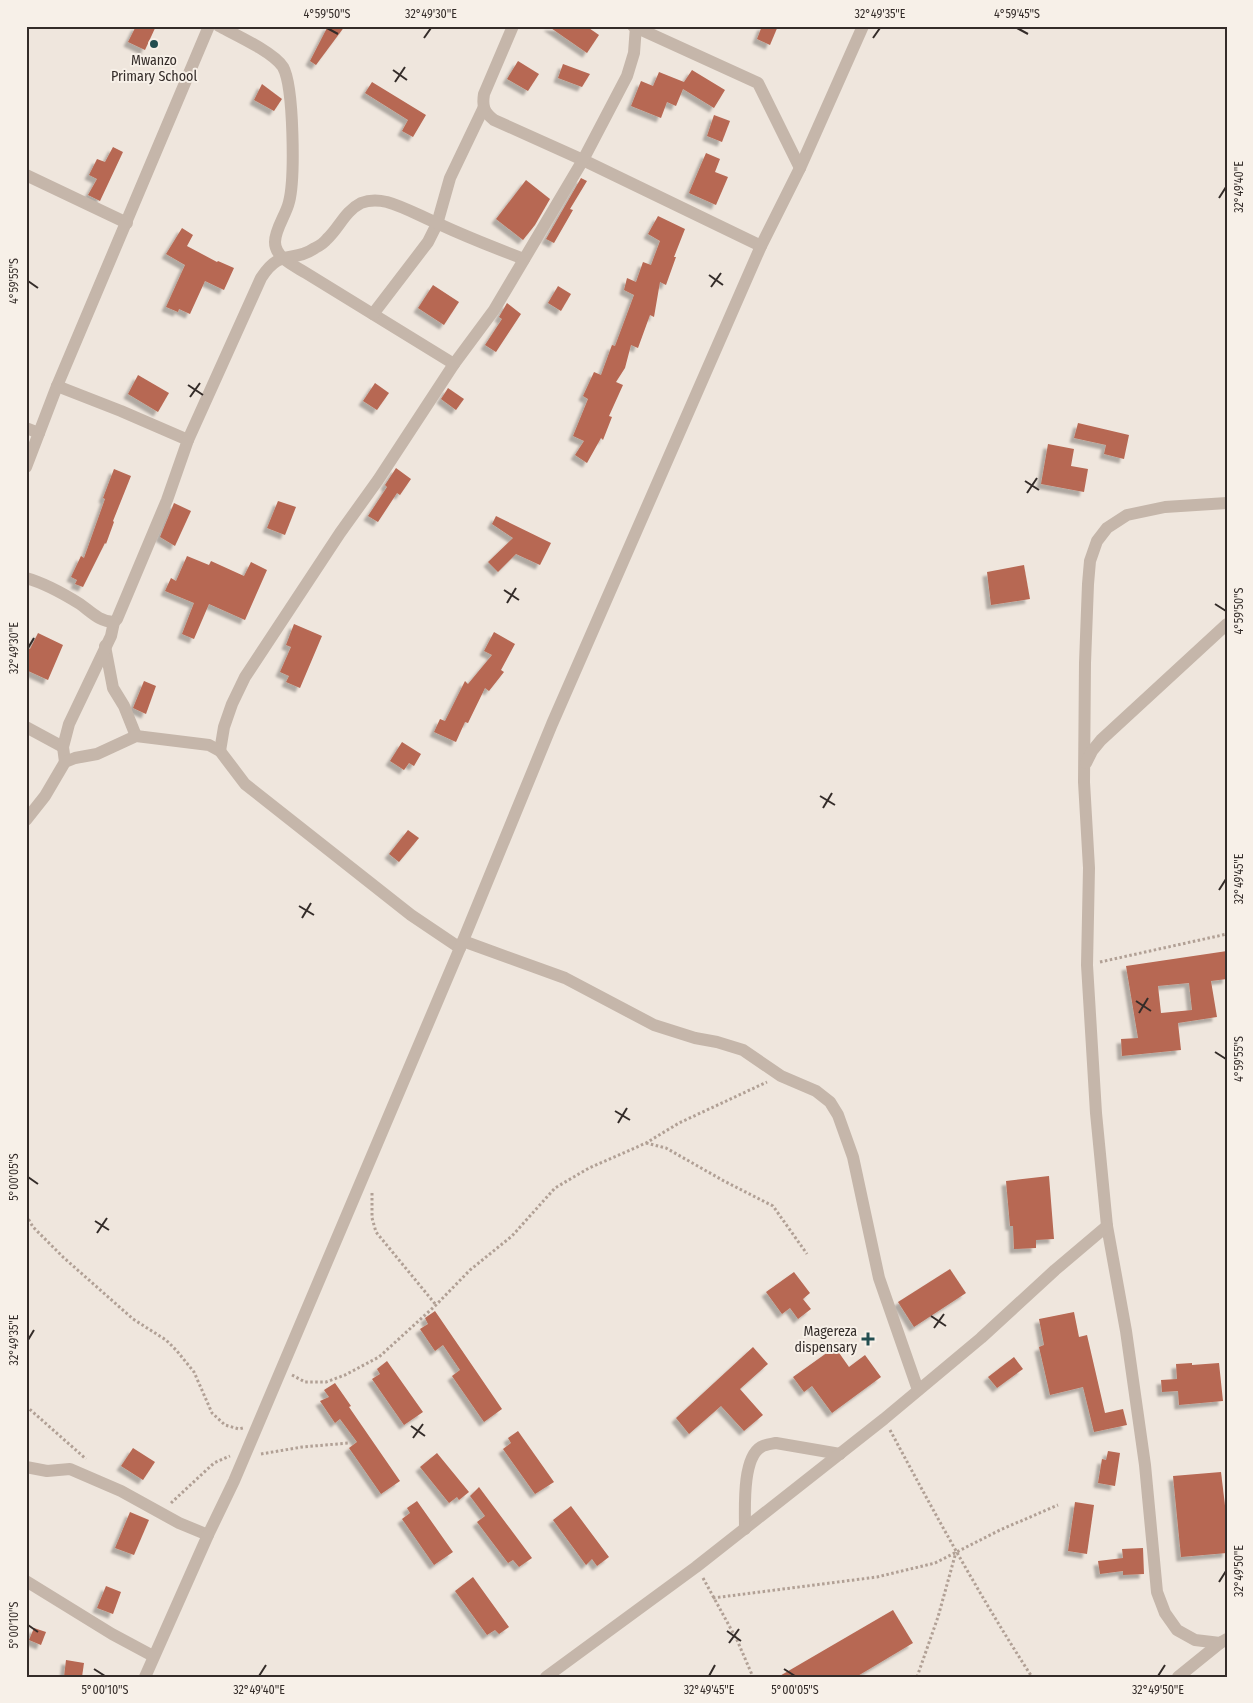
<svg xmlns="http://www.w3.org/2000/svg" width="1253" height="1703" viewBox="0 0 1253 1703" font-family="'Fira Sans Condensed',sans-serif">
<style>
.building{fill:#b76853;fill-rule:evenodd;filter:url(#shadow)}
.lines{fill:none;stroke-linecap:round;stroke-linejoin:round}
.path{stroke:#b1a095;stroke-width:3;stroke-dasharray:2.5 2.5;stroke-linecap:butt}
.minor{stroke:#c5b6aa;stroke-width:12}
.ticks{fill:none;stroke:#342c29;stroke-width:2}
.poi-dot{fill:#234e50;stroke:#f7f0e8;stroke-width:2}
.labels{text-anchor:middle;stroke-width:4;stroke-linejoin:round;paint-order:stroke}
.poi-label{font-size:14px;fill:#342c29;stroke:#f7f0e8}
.neatline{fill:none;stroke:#342c29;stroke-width:2}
.ticks-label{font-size:12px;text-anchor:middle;fill:#342c29}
</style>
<defs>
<filter id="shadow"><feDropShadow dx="-4.5" dy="4.5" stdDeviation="1" flood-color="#0004"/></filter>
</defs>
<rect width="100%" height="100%" fill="#efe6dd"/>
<g class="building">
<path d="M136 26H156L145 50 128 42Z"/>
<path d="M328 26H345L316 65 310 61Z"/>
<path d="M548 26H586L599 35 587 53Z"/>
<path d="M762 26H778L770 45 757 39Z"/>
<path d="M518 61 539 74 528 91 507 79Z"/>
<path d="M563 64 590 74 582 87 558 78Z"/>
<path d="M692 70 725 90 714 108 683 89 676 106 667 102 661 118 631 106 641 81 653 86 659 72 684 82Z"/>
<path d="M372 82 426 115 413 137 402 131 408 120 365 93Z"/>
<path d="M262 84 282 99 274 111 254 100Z"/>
<path d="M714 115 730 121 722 142 707 136Z"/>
<path d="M113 147 123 152 100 201 88 195 97 179 89 175 97 159 105 162Z"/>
<path d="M706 153 720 159 715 172 728 177 716 205 689 193Z"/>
<path d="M581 178 587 181 570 209 573 210 554 243 546 239Z"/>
<path d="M526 180 550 199 535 225 523 240 496 219Z"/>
<path d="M658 216 685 229 674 257H676L666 285 660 282 654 317 650 315 638 348 631 345 625 368 616 382 623 385 609 416 612 417 603 440 601 438 587 463 575 455 584 441 573 436 588 399 583 396 594 372 601 375 612 345 615 346 630 306 634 295 624 290 627 278 636 282 643 262 651 265 660 241 648 234Z"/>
<path d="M182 228 193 235 187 246 217 262 218 261 234 268 224 290 205 281 190 314 179 309 178 312 166 307 185 265 166 254Z"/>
<path d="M433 285 459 302 444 325 418 308Z"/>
<path d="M558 286 571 294 561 311 548 303Z"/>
<path d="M507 303 521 314 496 352 485 345 502 319 499 317Z"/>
<path d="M138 375 169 393 158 412 128 394Z"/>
<path d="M375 383 389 393 377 410 363 401Z"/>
<path d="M448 388 464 399 456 410 441 399Z"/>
<path d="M1078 423 1129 435 1124 459 1104 454 1106 445 1074 438Z"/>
<path d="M1048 444 1074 449 1071 466 1088 469 1084 492 1041 484Z"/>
<path d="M396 468 411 479 400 495 397 493 378 522 368 516 387 487 385 485Z"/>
<path d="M114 469 131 476 113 521 114 522 106 544 105 543 83 587 75 584 77 580 71 577 81 556 84 558 105 499 103 498Z"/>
<path d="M278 501 296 507 285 535 267 528Z"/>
<path d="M174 503 191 511 175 546 160 537Z"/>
<path d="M496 516 551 543 540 565 516 554 498 572 488 562 513 538 492 524Z"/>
<path d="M187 556 209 565 211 561 244 576 251 562 267 570 245 620 209 604 194 639 182 634 194 603 165 591 171 578 176 581Z"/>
<path d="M1024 565 1030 599 991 605 987 572Z"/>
<path d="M294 624 322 636 300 688 286 682 289 676 280 672 291 647 286 645Z"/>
<path d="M494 632 515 644 501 670 504 672 489 691 485 688 468 723 465 722 456 742 434 732 440 719 445 721 465 681 468 684 492 655 484 651Z"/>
<path d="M38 633 63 645 48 680 26 670V647L30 649Z"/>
<path d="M144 681 156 686 146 714 133 708Z"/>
<path d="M402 742 421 754 414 766 409 763 404 770 390 761Z"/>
<path d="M408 830 419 838 399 862 389 854Z"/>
<path d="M1227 951V979L1211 981 1217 1017 1178 1023 1181 1050 1122 1056 1121 1039 1138 1038 1126 966ZM1189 983 1192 1010 1161 1013 1158 986Z"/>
<path d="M1049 1176 1054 1239 1036 1240V1248L1014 1249 1013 1226H1010L1006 1181Z"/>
<path d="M950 1269 966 1293 914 1327 898 1302Z"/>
<path d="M794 1272 810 1293 803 1299 811 1309 798 1319 790 1308 782 1314 766 1292Z"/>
<path d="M435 1311 502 1409 484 1422 452 1376 460 1370 443 1345 435 1351 420 1329 428 1324 425 1318Z"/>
<path d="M1074 1312 1079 1337 1087 1335 1105 1413 1123 1409 1127 1425 1094 1432 1083 1387 1050 1395 1039 1347 1044 1345 1039 1319Z"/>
<path d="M753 1347 768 1364 740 1389 763 1415 744 1431 721 1406 689 1434 676 1418Z"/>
<path d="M835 1347 849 1367 865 1355 881 1377 832 1413 812 1386 804 1392 793 1377Z"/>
<path d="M1014 1357 1023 1369 997 1388 988 1377Z"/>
<path d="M387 1361 423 1412 404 1425 372 1379 380 1374 377 1369Z"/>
<path d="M1192 1363V1365L1219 1363 1223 1401 1179 1405 1178 1391 1162 1392 1161 1380 1177 1379 1176 1364Z"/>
<path d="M335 1383 351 1406 349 1407 400 1481 381 1494 349 1448 357 1442 340 1419 335 1423 320 1401 329 1397 324 1390Z"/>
<path d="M518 1431 554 1482 535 1494 503 1449 511 1443 508 1438Z"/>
<path d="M133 1448 155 1462 143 1480 121 1466Z"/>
<path d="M1108 1451 1120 1453 1115 1486 1098 1483 1102 1459 1106 1460Z"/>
<path d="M437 1453 469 1492 459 1500 457 1497 449 1503 420 1467Z"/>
<path d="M1221 1472 1227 1522V1553L1181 1557 1173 1476Z"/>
<path d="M479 1487 532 1558 519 1567 513 1560 508 1563 477 1522 485 1516 470 1496Z"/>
<path d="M417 1501 453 1552 434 1565 402 1519 410 1513 407 1508Z"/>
<path d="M1075 1502 1094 1505 1087 1554 1068 1551Z"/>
<path d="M571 1506 609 1557 597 1566 592 1559 586 1565 553 1520Z"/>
<path d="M130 1512 149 1520 134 1555 115 1548Z"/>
<path d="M1143 1548 1144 1574 1123 1575V1571L1100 1574 1098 1561 1123 1558 1122 1549Z"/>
<path d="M473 1577 509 1627 499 1634 495 1630 487 1635 455 1591Z"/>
<path d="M106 1586 121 1592 113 1614 97 1608Z"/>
<path d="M893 1610 913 1643 856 1677H778Z"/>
<path d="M34 1628 46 1632 41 1645 29 1640Z"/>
<path d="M66 1660 84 1663 82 1677H64Z"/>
</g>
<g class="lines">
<g class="path">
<path d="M1100 962 1227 934"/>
<path d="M646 1143 666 1148 724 1181 773 1206 807 1254"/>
<path d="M372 1193V1218L376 1232 436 1305"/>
<path d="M26 1215 33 1227 63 1257 133 1319 166 1340 177 1351 194 1372 212 1413 225 1425 239 1429 243 1428"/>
<path d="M292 1375 305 1382H326L345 1375 379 1357 436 1305 470 1270 512 1236 555 1188 589 1168 646 1143 679 1123 767 1082"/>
<path d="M26 1406 86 1459"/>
<path d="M890 1430C935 1514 980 1597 1032 1677"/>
<path d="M261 1454 302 1447 349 1443"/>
<path d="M171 1503 214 1463 230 1456"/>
<path d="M703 1578 737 1640 753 1677"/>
<path d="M713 1598 877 1577 935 1563 1000 1530 1058 1505"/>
<path d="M917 1677 938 1617 956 1552"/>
</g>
<g class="minor">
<path d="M219 26C236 35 273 52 283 67 294 87 295 179 289 202 286 215 275 229 275 242 275 258 295 266 306 273L454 364"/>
<path d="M513 26 484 94C482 107 484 112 494 120L583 160 761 246"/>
<path d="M633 26 758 83 800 168"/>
<path d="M26 175 127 223"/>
<path d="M373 314 428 242 437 224 450 178 483 109"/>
<path d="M57 386 121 411 188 440"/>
<path d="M26 428 39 433"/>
<path d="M26 467 57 386 209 26"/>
<path d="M1227 503 1165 507 1127 515 1107 528 1097 541 1090 561 1088 584 1085 663 1084 782 1089 868 1087 965 1096 1113 1107 1226 1126 1331 1145 1465 1157 1592 1165 1613 1177 1630 1195 1640 1220 1643 1227 1639"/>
<path d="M26 578C44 583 64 594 80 604 91 612 100 622 114 622L117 619 167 500 188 440 261 278C281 247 292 264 315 248 319 246 324 243 327 239 339 228 345 211 361 203 369 200 378 200 387 202 405 207 422 217 439 224 467 237 495 248 524 259"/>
<path d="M105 646 113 688 124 706 136 736"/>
<path d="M26 727 63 747"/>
<path d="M220 751 224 727 232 704 245 677 340 533 378 480 454 364 494 310 583 160 627 76 634 53 636 26"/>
<path d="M65 762 63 747 69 724 111 636 114 622"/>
<path d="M1086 763 1092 751 1101 740 1227 624"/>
<path d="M26 820 45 796 65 762 75 758 97 754 136 736 209 745 220 751 245 784 411 915 460 948"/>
<path d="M463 941 565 978 654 1025 695 1038 717 1042 743 1050 781 1076 816 1091 830 1102 838 1115 853 1157 879 1278 918 1390"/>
<path d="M26 1467 47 1471 70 1469 121 1491 179 1523 208 1535"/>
<path d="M745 1529C745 1509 742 1458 761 1447 766 1444 771 1444 776 1443L840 1454"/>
<path d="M26 1581 112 1634 153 1656"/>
<path d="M145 1677 208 1535 234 1481 460 948 552 724 761 246 800 168 863 26"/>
<path d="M546 1677 696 1567 884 1419 981 1338 1055 1270 1107 1226"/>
<path d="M1178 1677 1220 1643"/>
</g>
</g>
<path class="ticks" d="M327 28 338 34M1017 28 1028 34M424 38 431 28M873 38 880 28M393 70 407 80M395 82 405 67M1219 198 1226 187M709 275 723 285M28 281 38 288M711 287 721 273M188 385 203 395M190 397 200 383M1025 481 1039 490M1027 493 1037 478M504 590 519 600M507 603 516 588M1215 604 1226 611M28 648 34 638M820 796 835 805M823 808 832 793M1219 890 1226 879M299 906 314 915M302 918 311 903M1136 1001 1151 1011M1139 1013 1148 998M1215 1052 1226 1059M615 1111 630 1120M618 1123 627 1108M28 1177 38 1184M95 1221 109 1230M97 1233 107 1218M931 1316 946 1326M934 1328 944 1314M28 1340 34 1330M411 1426 425 1436M413 1438 423 1424M1219 1582 1226 1571M28 1625 38 1632M727 1631 741 1641M729 1643 739 1629M94 1669 105 1676M784 1669 795 1676M259 1676 266 1665M709 1676 715 1665M1158 1676 1165 1665"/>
<g class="poi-dot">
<circle cx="154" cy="44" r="5"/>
<path d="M865.5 1331.5h5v5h5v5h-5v5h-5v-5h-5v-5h5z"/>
</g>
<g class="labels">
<g class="poi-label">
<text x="154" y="65">Mwanzo<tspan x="154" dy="16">Primary School</tspan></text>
<text x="857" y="1336" text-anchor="end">Magereza<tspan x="857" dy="16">dispensary</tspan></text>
</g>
</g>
<rect width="1253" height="1703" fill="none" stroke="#f7f0e8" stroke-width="55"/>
<rect x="28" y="28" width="1198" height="1648" class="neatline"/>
<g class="ticks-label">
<text x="327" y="18">4°59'50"S</text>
<text x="431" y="18">32°49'30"E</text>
<text x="880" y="18">32°49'35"E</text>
<text x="1017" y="18">4°59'45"S</text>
<text transform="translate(1239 187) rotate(-90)" y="4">32°49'40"E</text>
<text transform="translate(14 281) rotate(-90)" y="4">4°59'55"S</text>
<text transform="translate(1239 611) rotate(-90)" y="4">4°59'50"S</text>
<text transform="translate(14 648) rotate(-90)" y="4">32°49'30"E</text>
<text transform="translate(1239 879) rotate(-90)" y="4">32°49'45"E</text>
<text transform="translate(1239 1059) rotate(-90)" y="4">4°59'55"S</text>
<text transform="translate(14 1177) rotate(-90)" y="4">5°00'05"S</text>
<text transform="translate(14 1340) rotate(-90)" y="4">32°49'35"E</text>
<text transform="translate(1239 1571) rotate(-90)" y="4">32°49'50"E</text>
<text transform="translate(14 1625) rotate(-90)" y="4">5°00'10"S</text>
<text x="105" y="1694">5°00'10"S</text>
<text x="259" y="1694">32°49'40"E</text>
<text x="709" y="1694">32°49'45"E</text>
<text x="795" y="1694">5°00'05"S</text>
<text x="1158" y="1694">32°49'50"E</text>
</g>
</svg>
